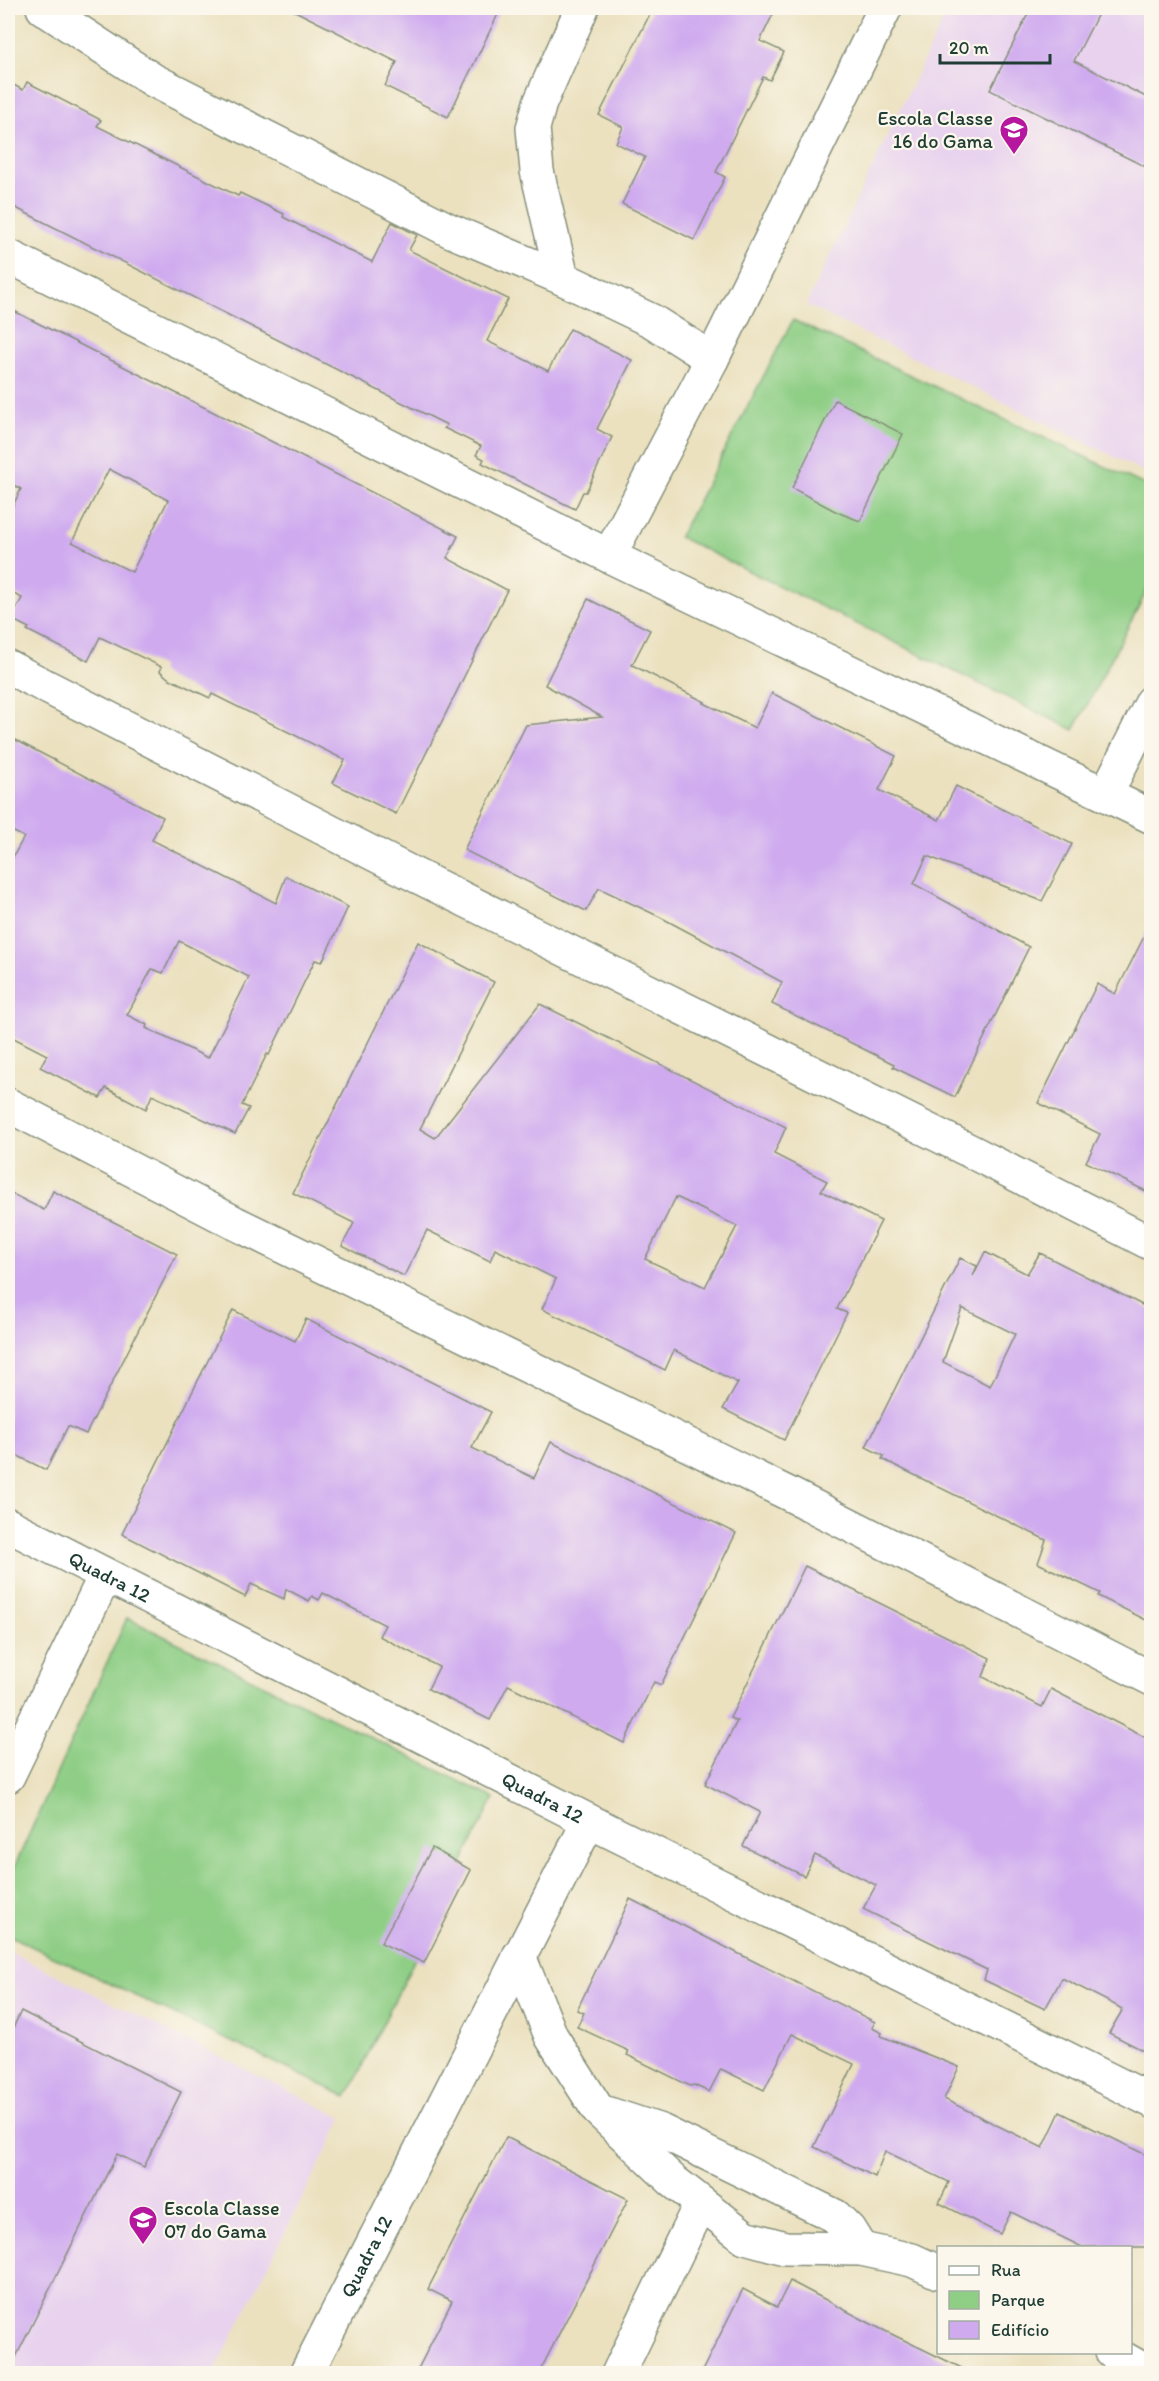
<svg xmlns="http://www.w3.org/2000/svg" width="1159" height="2381" viewBox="0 0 1159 2381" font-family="Itim,sans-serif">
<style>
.built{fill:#e8d2ee}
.green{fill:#8ece85;stroke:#56865c;stroke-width:1.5}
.building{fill:#cfaaef;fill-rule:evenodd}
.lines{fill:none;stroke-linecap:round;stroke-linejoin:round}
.minor-casing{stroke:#858f7a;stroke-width:36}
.minor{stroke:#fff;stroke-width:33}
.labels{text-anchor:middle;stroke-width:4.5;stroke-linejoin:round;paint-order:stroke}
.poi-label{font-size:20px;fill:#1f3d34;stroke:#fbf7ec;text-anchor:end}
.street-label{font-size:20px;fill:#1f3d34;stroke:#fbf7ec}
</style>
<rect width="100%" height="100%" fill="#fbf7ec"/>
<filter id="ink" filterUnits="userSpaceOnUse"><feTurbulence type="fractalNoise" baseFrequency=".0167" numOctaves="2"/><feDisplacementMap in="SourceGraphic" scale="12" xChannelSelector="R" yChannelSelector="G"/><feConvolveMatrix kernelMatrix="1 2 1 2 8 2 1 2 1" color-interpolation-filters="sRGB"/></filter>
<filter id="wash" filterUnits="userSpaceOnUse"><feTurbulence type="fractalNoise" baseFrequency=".008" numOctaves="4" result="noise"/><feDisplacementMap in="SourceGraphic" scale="24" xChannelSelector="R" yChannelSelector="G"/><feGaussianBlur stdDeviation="1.35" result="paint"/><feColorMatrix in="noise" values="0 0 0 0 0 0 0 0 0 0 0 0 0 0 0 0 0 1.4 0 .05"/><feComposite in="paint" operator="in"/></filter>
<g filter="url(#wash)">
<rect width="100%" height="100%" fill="#ebe1bf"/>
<g class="built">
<path d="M949 8H1151V475L806 305Z"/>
<path d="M8 1951 343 2118 214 2373H8Z"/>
</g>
<g class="green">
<path d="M793 320 1151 488V583L1074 730 679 537Z"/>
<path d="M127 1618 494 1798 347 2097 8 1935V1881Z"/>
</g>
<g id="blocks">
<g class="building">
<path d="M289 8H501L448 117 385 86 397 62Z"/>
<path d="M653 8H776L760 41 784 52 770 80 763 77 716 172 725 177 694 240 622 204 645 157 616 143 623 127 599 115Z"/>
<path d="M1031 8H1101L1074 61 1152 100V170L990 90Z"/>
<path d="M8 82 23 90 27 82 101 120 97 126 238 196 240 193 284 214 283 217 372 262 392 222 417 235 409 250 508 299 487 341 548 371 570 329 632 360 597 429 612 437 586 492H583L575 509 482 463 484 459 476 455 481 446 444 428 447 425 8 204Z"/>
<path d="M8 308 458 536 447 558 507 590 396 814 333 783 345 760 212 694 210 698 168 678 160 671 162 667 100 637 88 661 27 630 29 628 11 619 22 598 8 591V516L21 489 8 482ZM109 469 168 500 132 572 72 542Z"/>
<path d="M835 400 903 434 860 521 837 512 792 488Z"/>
<path d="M588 599 650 630 632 665 705 702 704 703 755 728 772 693 896 756 879 790 939 820 956 786 1072 844 1042 901 927 856 914 884 1029 947 955 1097 893 1067 894 1064 772 1004 782 982 660 917 599 888 586 911 464 850 526 725 602 717 545 685Z"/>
<path d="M8 736 163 817 152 840 276 903 286 876 348 907 322 962 315 960 269 1055 267 1054 242 1105 249 1108 235 1134 152 1095 146 1109 106 1088 100 1098 40 1067 47 1055 8 1035V866L24 837 8 829ZM179 941 249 977 208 1058 146 1028 147 1025 127 1015 152 969 163 973Z"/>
<path d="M1152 921V1194L1086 1162 1100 1134 1038 1103 1097 984 1115 994Z"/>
<path d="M418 942 494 982 420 1129 435 1138 540 1004 786 1127 774 1154 827 1181 821 1191 881 1221 837 1309 847 1313 784 1440 723 1409 738 1383 674 1350 665 1370 542 1309 556 1279 495 1249 490 1261 427 1230 404 1276 342 1246 354 1223 293 1193ZM676 1197 737 1226 705 1287 645 1259Z"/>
<path d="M53 1191 177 1254 86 1434 68 1426 46 1470 8 1451V1192L44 1210Z"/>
<path d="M985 1252 1027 1274 1040 1253 1152 1310V1623L1098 1596 1100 1593 1038 1563 1046 1540 882 1459 884 1456 866 1447 960 1258 977 1266 973 1276ZM962 1308 1015 1334 990 1386 943 1362Z"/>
<path d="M233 1310 295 1341 306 1319 491 1412 472 1448 534 1478 551 1442 736 1533 661 1685 654 1682 624 1743 508 1685 490 1720 428 1689 439 1667 379 1636 385 1625 323 1593 319 1600 312 1596 309 1601 286 1589 284 1599 251 1584 245 1597 122 1534Z"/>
<path d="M805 1566 990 1658 983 1677 1042 1707 1051 1689 1152 1741V2055L1109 2033 1123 2009 1062 1978 1045 2009 984 1980 987 1970 863 1909 876 1885 815 1855 804 1876 743 1846 760 1812 705 1784 737 1721 730 1718Z"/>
<path d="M432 1848 471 1870 424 1963 381 1943Z"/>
<path d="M630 1899 875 2022 872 2028 882 2033 881 2036 959 2067 944 2099 1043 2148 1060 2112 1152 2158V2237L1146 2247H1082L1011 2212 1000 2234 939 2203 949 2182 885 2151 875 2177 814 2147 854 2064 792 2034 764 2090 721 2069 709 2092 694 2085 690 2086 627 2055 629 2051 577 2027 584 2013 577 2010Z"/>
<path d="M21 2011 181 2092 144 2167 117 2154 8 2373V2039Z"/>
<path d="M506 2137 628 2199 539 2373H416L452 2301 428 2289Z"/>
<path d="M790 2281 877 2327 972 2373H701L743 2289 777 2307Z"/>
</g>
</g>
</g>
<g filter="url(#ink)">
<use href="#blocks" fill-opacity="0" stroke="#858f7a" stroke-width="1.5"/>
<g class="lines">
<g class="minor-casing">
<g id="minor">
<path d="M43 8 153 80 449 230 562 278 652 321 712 359"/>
<path d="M8 256 609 556 1152 817"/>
<path d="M562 278 537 171 533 128 540 103 582 8"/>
<path d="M609 556 712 359 885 8"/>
<path d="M8 667 415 875 972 1152 1152 1244"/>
<path d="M1106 794 1152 702"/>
<path d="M8 1105 235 1223 789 1494 1152 1679"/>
<path id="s1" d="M8 1525 589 1821 1152 2101"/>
<path d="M8 1776 105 1576"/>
<path d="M519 1956 551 2036 598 2110 673 2181 745 2237 785 2248 861 2249 912 2260 938 2272"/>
<path d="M606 2113 661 2131 835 2216 849 2230 861 2249"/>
<path d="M1112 2352 1151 2374"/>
<path id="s2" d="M306 2374 589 1821"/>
<path d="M618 2374 701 2203"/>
</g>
</g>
<use href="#minor" class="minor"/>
</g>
</g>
<defs>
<g id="school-pin" transform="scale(1.5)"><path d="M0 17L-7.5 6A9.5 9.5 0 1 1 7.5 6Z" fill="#b5179e" stroke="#fbf7ec"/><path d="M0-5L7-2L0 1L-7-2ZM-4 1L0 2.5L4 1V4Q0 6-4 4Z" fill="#fff"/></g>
</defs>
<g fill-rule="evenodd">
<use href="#school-pin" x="1014" y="130"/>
<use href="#school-pin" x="143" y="2220"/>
</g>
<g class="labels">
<g class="poi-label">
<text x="993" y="125">Escola Classe<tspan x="993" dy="23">16 do Gama</tspan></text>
<text x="164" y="2215" text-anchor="start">Escola Classe<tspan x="164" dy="23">07 do Gama</tspan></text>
</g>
<g class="street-label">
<text dy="7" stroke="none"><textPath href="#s1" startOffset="114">Quadra 12</textPath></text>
<text dy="7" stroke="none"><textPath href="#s1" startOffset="600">Quadra 12</textPath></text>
<text dy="7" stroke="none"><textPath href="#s2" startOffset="132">Quadra 12</textPath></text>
</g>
</g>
<rect width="1159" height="2381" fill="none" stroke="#fbf7ec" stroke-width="30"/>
<rect x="937" y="2246" width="195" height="108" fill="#fbf7ec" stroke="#a3ada2" stroke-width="1.5"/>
<rect x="949" y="2266" width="30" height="9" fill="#ffffff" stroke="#a3ada2" stroke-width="1.5"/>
<text x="991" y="2276" font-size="18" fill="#1f3d34">Rua</text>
<rect x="949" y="2291" width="30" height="18" fill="#8ece85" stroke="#a3ada2" stroke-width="1.5"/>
<text x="991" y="2306" font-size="18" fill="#1f3d34">Parque</text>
<rect x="949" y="2321" width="30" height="18" fill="#cfaaef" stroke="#a3ada2" stroke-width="1.5"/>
<text x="991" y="2336" font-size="18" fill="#1f3d34">Edifício</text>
<path d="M940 54v9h110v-9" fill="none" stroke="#1f3d34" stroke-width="3"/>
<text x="949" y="54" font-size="18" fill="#1f3d34" stroke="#fbf7ec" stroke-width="4.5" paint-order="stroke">20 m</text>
</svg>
